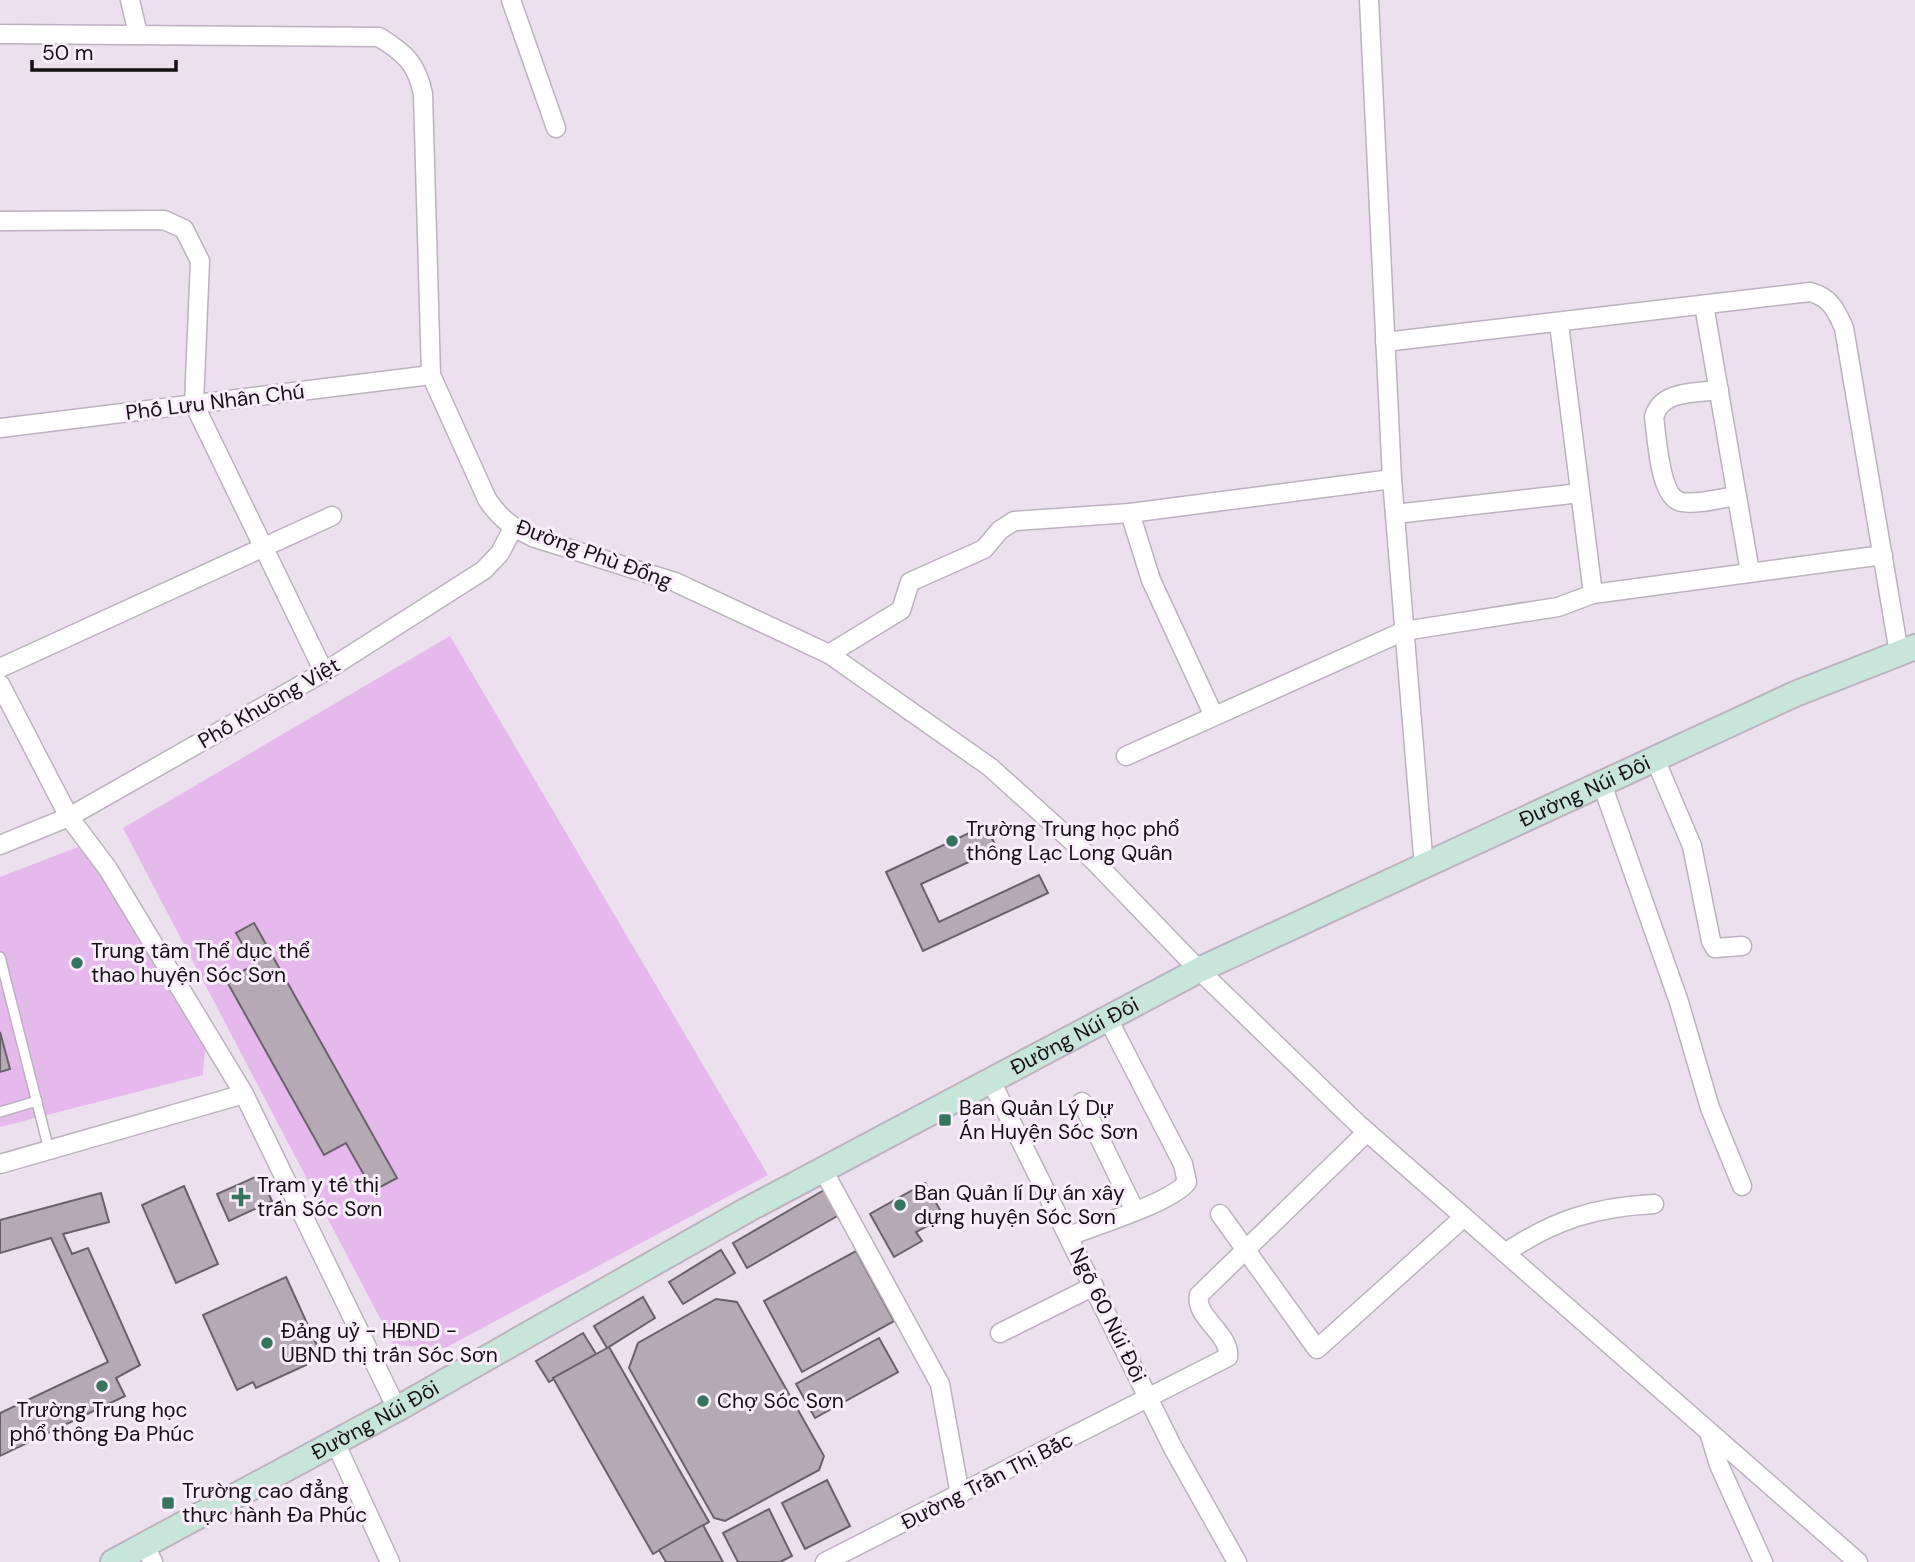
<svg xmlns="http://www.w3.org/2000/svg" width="1915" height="1562" viewBox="0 0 1915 1562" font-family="'DM Sans',sans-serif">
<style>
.green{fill:#e5b9ec}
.building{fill:#b5a9b6;stroke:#6a606c;stroke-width:2}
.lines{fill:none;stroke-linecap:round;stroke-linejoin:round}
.lane-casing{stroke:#bcb1be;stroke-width:12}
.street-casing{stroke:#bcb1be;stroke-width:21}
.secondary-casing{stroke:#bcb1be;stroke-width:28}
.lane{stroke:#fff;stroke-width:9}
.street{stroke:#fff;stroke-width:18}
.secondary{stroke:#c8e5db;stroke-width:24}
.poi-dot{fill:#37745f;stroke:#faedfb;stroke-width:2.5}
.labels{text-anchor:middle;stroke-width:6;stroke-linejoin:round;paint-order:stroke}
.street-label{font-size:21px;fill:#130f13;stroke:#faedfb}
.poi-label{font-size:21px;fill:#130f13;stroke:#faedfb;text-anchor:start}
</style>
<rect width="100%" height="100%" fill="#ece0ee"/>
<g class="green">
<path d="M450 636 768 1175 445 1348 394 1345 123 828Z"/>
<path d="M83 845 205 1048 203 1075 0 1127V877Z"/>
</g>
<g class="building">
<path d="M986 825 997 849 921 884 939 922 1039 875 1048 893 923 951 886 872Z"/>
<path d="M254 923 397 1178 373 1191 346 1143 324 1155 226 980 254 965 236 933Z"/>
<path d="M0 1032 10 1069 0 1072Z"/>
<path d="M260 1175 272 1201 229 1221 217 1194Z"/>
<path d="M925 1183 944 1217 916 1232 922 1241 894 1257 870 1214Z"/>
<path d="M184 1186 218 1264 176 1283 142 1205Z"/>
<path d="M831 1186 846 1211 747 1268 733 1243Z"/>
<path d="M101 1193 109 1222 63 1234 72 1254 88 1248 140 1365 116 1378 125 1396 0 1456V1413L108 1362 51 1238 0 1253V1220Z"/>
<path d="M721 1250 735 1273 683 1304 669 1282Z"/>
<path d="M856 1251 894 1321 802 1372 764 1301Z"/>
<path d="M286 1277 320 1352 303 1359 306 1365 256 1388 253 1382 237 1390 203 1315Z"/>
<path d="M643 1297 655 1318 607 1348 594 1326Z"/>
<path d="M716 1299 737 1302 824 1456 819 1470 725 1521 714 1518 629 1368 638 1343Z"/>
<path d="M583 1333 596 1354 549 1382 536 1361Z"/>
<path d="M879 1338 898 1372 815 1418 796 1384Z"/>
<path d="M609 1347 709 1522 653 1554 553 1378Z"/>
<path d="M827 1480 850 1526 805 1549 782 1503Z"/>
<path d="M769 1509 792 1556 780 1562H738L723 1533Z"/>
<path d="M703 1525 723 1562H666L659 1550Z"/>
</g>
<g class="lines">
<g class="lane-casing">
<g id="lane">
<path d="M0 957 49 1150"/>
<path d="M0 1112 37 1101"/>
</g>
</g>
<g class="street-casing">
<g id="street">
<path d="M130 0 138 34"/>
<path d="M511 0 556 128"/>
<path d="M1369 0 1392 479 1424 868"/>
<path d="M0 34 379 37C405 53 417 64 423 94L431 375 487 499C500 519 513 528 535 538L675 582 829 654 990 767 1093 860 1199 970 1358 1124 1858 1562"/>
<path d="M0 221 164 220 184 229 200 261 194 404 324 672"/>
<path d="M1704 305 1750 572"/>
<path d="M1559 324 1593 594"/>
<path d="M1385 342 1810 292C1830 297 1836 310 1844 328L1899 653"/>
<path d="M1719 390C1696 393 1661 390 1654 417 1657 436 1659 499 1682 502 1698 505 1720 498 1737 496"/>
<path d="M0 428 431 375"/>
<path d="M1130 513 1151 580 1214 716"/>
<path d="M1395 514 1580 493"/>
<path d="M829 654 901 610 910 582 984 549 1000 530 1014 521 1130 513 1392 479"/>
<path d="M0 668 332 516"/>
<path d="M0 684 69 817 108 869 244 1094 397 1409"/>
<path d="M1126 756 1404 631 1558 607 1593 594 1883 555"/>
<path d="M1655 759 1692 846 1711 941 1715 948 1742 946"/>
<path d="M1602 784 1679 1002 1710 1108 1742 1186"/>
<path d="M0 845 69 817 324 672 484 570 500 553 513 528"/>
<path d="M991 1081 1173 1448 1237 1562"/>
<path d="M1082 1102 1135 1211"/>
<path d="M0 1164 244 1094"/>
<path d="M823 1170 940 1384 960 1495"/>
<path d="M1220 1214 1317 1349 1464 1217"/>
<path d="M1069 1236C1094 1226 1173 1202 1187 1182L1183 1164 1108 1019"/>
<path d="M1505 1253C1554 1220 1595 1207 1654 1204"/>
<path d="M1000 1333 1094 1286"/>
<path d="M1709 1432 1719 1465 1763 1562"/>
<path d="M335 1442 390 1562"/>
<path d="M144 1545 153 1562"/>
<path d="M825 1562 1228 1357C1231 1334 1194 1317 1199 1295L1367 1132"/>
</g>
</g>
<g class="secondary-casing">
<g id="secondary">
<path id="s1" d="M113 1562 397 1409 747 1210 1199 970 1795 694 1915 647"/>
</g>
</g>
<use href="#lane" class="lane"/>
<use href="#street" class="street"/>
<use href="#secondary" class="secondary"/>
</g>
<g class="poi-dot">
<circle cx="952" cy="841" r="7"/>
<circle cx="77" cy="963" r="7"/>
<rect x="938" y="1113" width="14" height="14" rx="3.5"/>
<path d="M237.5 1186.5h7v7h7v7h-7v7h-7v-7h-7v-7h7z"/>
<circle cx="900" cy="1205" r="7"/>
<circle cx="267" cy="1343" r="7"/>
<circle cx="102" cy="1386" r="7"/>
<circle cx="703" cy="1401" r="7"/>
<rect x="161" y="1496" width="14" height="14" rx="3.5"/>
</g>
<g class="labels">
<g class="street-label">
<text transform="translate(215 402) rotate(-7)" y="7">Phố Lưu Nhân Chú</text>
<text transform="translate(594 554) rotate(20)" y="7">Đường Phù Đổng</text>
<text transform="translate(269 703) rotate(-30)" y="7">Phố Khuông Việt</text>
<text dy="7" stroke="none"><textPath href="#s1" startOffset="1662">Đường Núi Đôi</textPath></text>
<text dy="7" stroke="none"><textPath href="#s1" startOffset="1096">Đường Núi Đôi</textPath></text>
<text transform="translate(1108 1315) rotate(64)" y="7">Ngõ 60 Núi Đôi</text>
<text dy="7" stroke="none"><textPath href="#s1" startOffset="298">Đường Núi Đôi</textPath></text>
<text transform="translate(987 1481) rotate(-27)" y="7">Đường Trần Thị Bắc</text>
</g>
<g class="poi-label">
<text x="966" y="836">Trường Trung học phổ<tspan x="966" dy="24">thông Lạc Long Quân</tspan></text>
<text x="91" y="958">Trung tâm Thể dục thể<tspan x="91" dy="24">thao huyện Sóc Sơn</tspan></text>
<text x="959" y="1115">Ban Quản Lý Dự<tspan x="959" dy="24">Án Huyện Sóc Sơn</tspan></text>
<text x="257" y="1192">Trạm y tế thị<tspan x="257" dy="24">trấn Sóc Sơn</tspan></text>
<text x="914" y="1200">Ban Quản lí Dự án xây<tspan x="914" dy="24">dựng huyện Sóc Sơn</tspan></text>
<text x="281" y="1338">Đảng uỷ - HĐND -<tspan x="281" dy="24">UBND thị trấn Sóc Sơn</tspan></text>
<text x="717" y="1408">Chợ Sóc Sơn</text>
<text x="102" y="1417" text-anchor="middle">Trường Trung học<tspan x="102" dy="24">phổ thông Đa Phúc</tspan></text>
<text x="182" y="1498">Trường cao đẳng<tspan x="182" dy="24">thực hành Đa Phúc</tspan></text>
</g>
</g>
<path d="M32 60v10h144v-10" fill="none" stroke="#130f13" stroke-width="3.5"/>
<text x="42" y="60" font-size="21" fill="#130f13" stroke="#faedfb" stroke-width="5" paint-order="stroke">50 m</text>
</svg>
